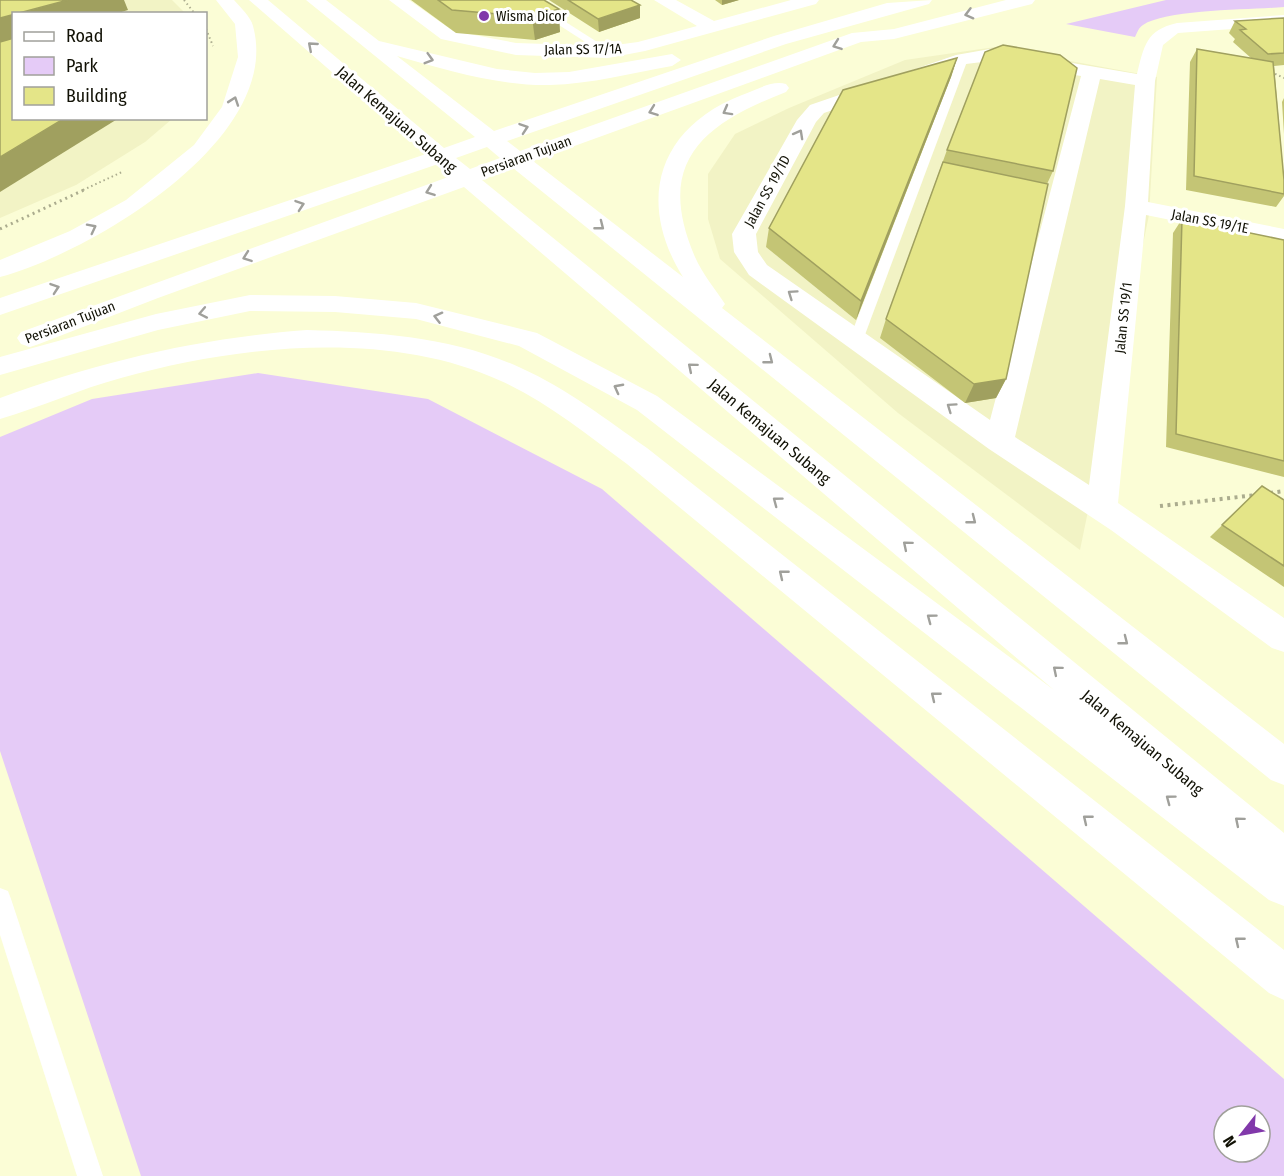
<svg xmlns="http://www.w3.org/2000/svg" width="1284" height="1176" viewBox="0 0 1284 1176" font-family="'Fira Sans Condensed',sans-serif">
<style>
.built{fill:#f2f3c5}
.green{fill:#e5cbf7;fill-rule:evenodd}
.lines{fill:none;stroke-linecap:round;stroke-linejoin:round}
.path-far2{stroke:#abac8e;stroke-width:2;stroke-dasharray:1.5 3;stroke-linecap:butt}
.path-far1{stroke:#abac8e;stroke-width:3;stroke-dasharray:2 4;stroke-linecap:butt}
.path{stroke:#abac8e;stroke-width:4;stroke-dasharray:3 4.5;stroke-linecap:butt}
.service{fill:#fff;fill-rule:evenodd}
.minor{fill:#fff;fill-rule:evenodd}
.secondary{fill:#fff;fill-rule:evenodd}
.trunk{fill:#fff;fill-rule:evenodd}
.wall{fill:#c4c575}
.shaded-wall{fill:#a0a05f}
.building{fill:#e4e588;stroke:#a0a05f;stroke-width:1.5}
.oneway{stroke:#a0a09b}
.poi-dot{fill:#8138aa;stroke:#fff;stroke-width:2}
.labels{text-anchor:middle;stroke-width:6;stroke-linejoin:round;paint-order:stroke}
.far-poi-label{font-size:14px;fill:#111105;stroke:#fff;text-anchor:start}
.far-street-label{font-size:14px;fill:#111105;stroke:#fff}
.street-label{font-size:16px;fill:#111105;stroke:#fff}
</style>
<rect width="100%" height="100%" fill="#fbfdd6"/>
<g class="built">
<path d="M0 0H172L185 13 14 14V118L172 119 145 142 76 185 0 218Z"/>
<path d="M995 47 1157 77 1149 215 1080 550 898 413 720 259 708 219V174L735 134 789 108 905 60Z"/>
</g>
<g class="green">
<path d="M1166 0H1284V7C1252 10 1167 9 1143 25 1139 27 1137 33 1135 37L1066 24Z"/>
<path d="M258 373 428 399 602 489 1284 1079V1176H141L0 751V437L92 399ZM1224 1116H1260V1152H1224Z"/>
</g>
<g class="lines">
<g class="path-far2">
<path d="M184 0 195 14"/>
<path d="M206 29 213 46"/>
<path d="M1271 72 1284 78"/>
<path d="M83 190 122 172"/>
</g>
<path class="path-far1" d="M0 229 86 189"/>
<g class="path">
<path d="M1270 493 1284 491"/>
<path d="M1160 506 1256 495"/>
</g>
<g class="service">
<path d="M520 0H531L613 52 604 54Z"/>
<path d="M963 56 968 59 863 340 861 343H851L849 340 958 59Z"/>
<path d="M0 888 8 891 11 899 103 1176H77L0 935Z"/>
</g>
<g class="minor">
<path d="M389 0H409L453 31 516 43 608 46 638 42 697 26 654 0H676L714 21 791 0H819L816 4 645 51 608 58 516 55 441 39Z"/>
<path d="M1284 15V25L1178 33 1163 45 1155 81 1148 202 1284 229V243L1146 215 1118 503 1284 618V652L1272 648 1111 530 989 449 749 275 734 252 732 234 797 120 810 105 956 55 990 49 1137 74C1144 46 1146 30 1177 23ZM990 61 1081 76 990 420 767 265 758 252 756 234 816 122 824 113 966 64ZM1100 79 1135 85 1125 206 1089 485 1015 437Z"/>
</g>
<path class="secondary" d="M249 0H268L444 148 475 137 306 0H326L379 41 497 69 535 73 569 72 672 54 681 60 672 66C632 73 591 84 550 85 498 86 447 70 397 56L494 131 774 36 887 3 932 0 929 4 786 44 507 141 520 151 852 33 894 29 1006 0H1035L1032 4 894 39 861 42 533 161 683 277C636 202 657 128 742 95 756 90 772 80 786 84L789 88 786 92C703 124 654 162 695 257 702 273 715 289 725 304L722 308 1284 744V785L1271 780 513 168 482 180 1284 833V906L1269 900 637 410 519 346 416 319 335 312 250 311 158 330 0 375V357L156 314 250 295 335 296 416 303 537 333 657 396 1054 690 464 187 158 298 39 344 30 347 21 344 17 338 21 332 451 176 438 164 0 315V298L426 154ZM487 147 500 158 470 169 456 158Z"/>
<g class="trunk">
<path d="M216 0H234C240 7 251 17 253 26 284 139 90 253 0 277V260L70 231 126 200 194 145 222 107 238 57 235 24Z"/>
<path d="M307 330C379 332 454 337 521 368 566 388 607 420 647 448L1284 950V1000L1269 993 627 464C586 434 547 402 501 381 389 329 237 345 121 378 80 389 41 407 0 419V398C102 361 198 338 307 330Z"/>
</g>
</g>
<g class="wall">
<path d="M411 0H544L560 32 535 40 456 33Z"/>
<path d="M549 0H631L640 5V18L599 32Z"/>
<path d="M715 0H739L722 5Z"/>
<path d="M1284 18V65L1274 66 1284 180V196L1276 207 1186 190 1190 62 1197 49 1251 58 1233 42 1235 39 1229 33 1235 21Z"/>
<path d="M957 58 951 77 856 320 766 247 769 228Z"/>
<path d="M1284 98V134L1282 102Z"/>
<path d="M947 150 1053 171 1047 184 1006 379 996 398 965 403 880 338 886 319Z"/>
<path d="M1182 219 1284 240V477L1166 447 1173 233Z"/>
<path d="M1262 486 1284 500V587L1210 537Z"/>
</g>
<g class="shaded-wall">
<path d="M68 0H124L128 10 115 14H16Z"/>
<path d="M722 0H739L722 5Z"/>
<path d="M640 5V18L599 32 598 19Z"/>
<path d="M559 9 560 32 535 40 532 17Z"/>
<path d="M14 14V41L0 45V18Z"/>
<path d="M957 58 951 77 856 320 861 301Z"/>
<path d="M65 118H119L0 192V157Z"/>
<path d="M1006 379 996 398 965 403 974 384Z"/>
</g>
<g class="building">
<path d="M0 0H68L0 18Z"/>
<path d="M438 0H544L559 9 532 17 452 10Z"/>
<path d="M568 0H631L640 5 598 19Z"/>
<path d="M1284 18V53L1268 54 1240 30 1246 29 1235 21Z"/>
<path d="M14 38V118H65L0 157V42Z"/>
<path d="M1003 45 1060 55 1077 68 1053 171 947 150 985 52Z"/>
<path d="M1197 49 1273 62 1284 180V194L1194 176Z"/>
<path d="M957 58 861 301 769 228 843 90Z"/>
<path d="M943 162 1048 184 1006 379 974 384 886 319Z"/>
<path d="M1182 219 1284 240V461L1176 434Z"/>
<path d="M1262 486 1284 500V566L1222 525Z"/>
</g>
<defs><path id="oneway-chevron" d="M-2-3.5L2.5 0L-2 3.5" fill="none" stroke-width="1.6" stroke-linecap="round" stroke-linejoin="round" transform="scale(1.5)"/></defs>
<g class="oneway">
<use href="#oneway-chevron" transform="translate(969 14) rotate(165)"/>
<use href="#oneway-chevron" transform="translate(837 45) rotate(160)"/>
<use href="#oneway-chevron" transform="translate(312 46) rotate(-139)"/>
<use href="#oneway-chevron" transform="translate(429 59) rotate(16)"/>
<use href="#oneway-chevron" transform="translate(234 101) rotate(-71)"/>
<use href="#oneway-chevron" transform="translate(653 111) rotate(160)"/>
<use href="#oneway-chevron" transform="translate(727 111) rotate(151)"/>
<use href="#oneway-chevron" transform="translate(524 128) rotate(-19)"/>
<use href="#oneway-chevron" transform="translate(799 134) rotate(-61)"/>
<use href="#oneway-chevron" transform="translate(430 191) rotate(160)"/>
<use href="#oneway-chevron" transform="translate(300 205) rotate(-19)"/>
<use href="#oneway-chevron" transform="translate(600 226) rotate(38)"/>
<use href="#oneway-chevron" transform="translate(92 228) rotate(-27)"/>
<use href="#oneway-chevron" transform="translate(247 257) rotate(160)"/>
<use href="#oneway-chevron" transform="translate(55 288) rotate(-19)"/>
<use href="#oneway-chevron" transform="translate(792 294) rotate(-145)"/>
<use href="#oneway-chevron" transform="translate(203 313) rotate(169)"/>
<use href="#oneway-chevron" transform="translate(438 317) rotate(-166)"/>
<use href="#oneway-chevron" transform="translate(769 360) rotate(38)"/>
<use href="#oneway-chevron" transform="translate(692 367) rotate(-140)"/>
<use href="#oneway-chevron" transform="translate(618 388) rotate(-152)"/>
<use href="#oneway-chevron" transform="translate(951 407) rotate(-145)"/>
<use href="#oneway-chevron" transform="translate(777 501) rotate(-143)"/>
<use href="#oneway-chevron" transform="translate(972 520) rotate(38)"/>
<use href="#oneway-chevron" transform="translate(907 545) rotate(-140)"/>
<use href="#oneway-chevron" transform="translate(783 574) rotate(-141)"/>
<use href="#oneway-chevron" transform="translate(931 618) rotate(-143)"/>
<use href="#oneway-chevron" transform="translate(1124 641) rotate(38)"/>
<use href="#oneway-chevron" transform="translate(1057 670) rotate(-140)"/>
<use href="#oneway-chevron" transform="translate(935 696) rotate(-141)"/>
<use href="#oneway-chevron" transform="translate(1170 799) rotate(-143)"/>
<use href="#oneway-chevron" transform="translate(1087 819) rotate(-141)"/>
<use href="#oneway-chevron" transform="translate(1239 821) rotate(-140)"/>
<use href="#oneway-chevron" transform="translate(1239 941) rotate(-141)"/>
</g>
<circle class="poi-dot" cx="484" cy="16" r="6"/>
<g class="labels">
<g class="far-poi-label">
<text x="496" y="21">Wisma Dicor</text>
</g>
<g class="far-street-label">
<text transform="translate(583 49) rotate(-1)" y="5">Jalan SS 17/1A</text>
<text transform="translate(526 156) rotate(-20)" y="5">Persiaran Tujuan</text>
<text transform="translate(767 191) rotate(-61)" y="5">Jalan SS 19/1D</text>
<text transform="translate(1210 221) rotate(11)" y="5">Jalan SS 19/1E</text>
<text transform="translate(1123 318) rotate(-84)" y="5">Jalan SS 19/1</text>
<text transform="translate(70 322) rotate(-21)" y="5">Persiaran Tujuan</text>
</g>
<g class="street-label">
<text transform="translate(397 119) rotate(41)" y="6">Jalan Kemajuan Subang</text>
<text transform="translate(770 431) rotate(40)" y="6">Jalan Kemajuan Subang</text>
<text transform="translate(1143 742) rotate(40)" y="6">Jalan Kemajuan Subang</text>
</g>
</g>
<rect x="12" y="12" width="195" height="108" fill="#ffffff" stroke="#a0a09b" stroke-width="1.5"/>
<rect x="24" y="32" width="30" height="9" fill="#ffffff" stroke="#a0a09b" stroke-width="1.5"/>
<text x="66" y="42" font-size="18" fill="#111105">Road</text>
<rect x="24" y="57" width="30" height="18" fill="#e5cbf7" stroke="#a0a09b" stroke-width="1.5"/>
<text x="66" y="72" font-size="18" fill="#111105">Park</text>
<rect x="24" y="87" width="30" height="18" fill="#e4e588" stroke="#a0a09b" stroke-width="1.5"/>
<text x="66" y="102" font-size="18" fill="#111105">Building</text>
<g transform="translate(1242 1134) rotate(239)"><circle r="28" fill="#ffffff" stroke="#a0a09b" stroke-width="1.5"/>
<path d="M0-4.5L10 22L0 15L-10 22Z" fill="#8138aa"/>
<text y="-9" font-size="16" font-weight="bold" text-anchor="middle" fill="#111105">N</text>
</g>
</svg>
